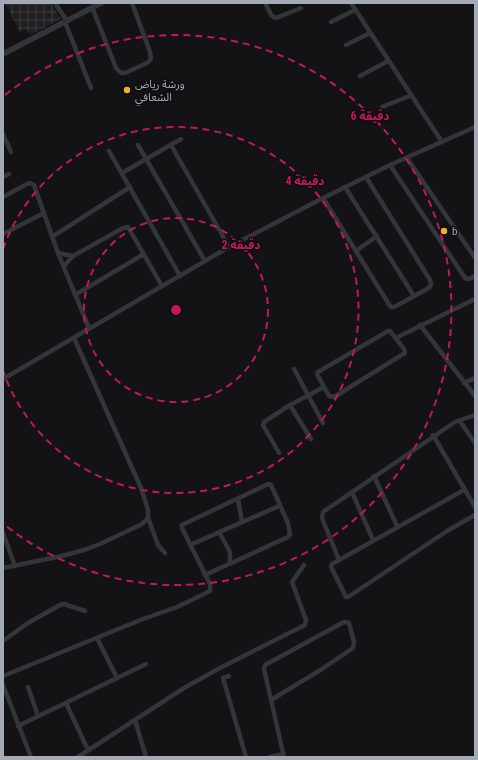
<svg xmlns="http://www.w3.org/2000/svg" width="478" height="760" viewBox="0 0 478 760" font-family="'Roboto Condensed','Noto Sans Arabic',sans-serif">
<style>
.industrial{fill:url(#industrial-grid)}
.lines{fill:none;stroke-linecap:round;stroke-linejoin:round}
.minor{stroke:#34353a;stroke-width:4.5}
.tertiary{stroke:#34353a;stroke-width:5.5}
.ring{fill:none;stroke:#c2185b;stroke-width:2;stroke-dasharray:7 5}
.poi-dot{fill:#f2ae2e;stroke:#0e0e0f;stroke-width:1.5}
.labels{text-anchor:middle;stroke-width:3;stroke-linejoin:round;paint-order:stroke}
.poi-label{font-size:11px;fill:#a4aab5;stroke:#0e0e0f;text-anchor:start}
.centre{fill:#c2185b;stroke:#0e0e0f;stroke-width:2}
.ring-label{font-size:12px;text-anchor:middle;font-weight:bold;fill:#c2185b;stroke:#0e0e0f;stroke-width:3;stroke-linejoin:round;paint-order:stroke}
</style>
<defs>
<pattern id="industrial-grid" width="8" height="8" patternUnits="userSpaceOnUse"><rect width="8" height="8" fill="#1f1f22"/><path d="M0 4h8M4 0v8" fill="none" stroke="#3d3d40"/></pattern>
</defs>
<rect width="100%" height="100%" fill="#131315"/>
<path class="industrial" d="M5 3H51L61 19 30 35 26 29 20 32Z"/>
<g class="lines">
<g class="minor">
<path d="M55 3 67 21"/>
<path d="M265 3 272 16 276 18 301 8"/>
<path d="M351 3 442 142"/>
<path d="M92 7 116 68 121 73H125L147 63 151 59 150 52 132 3"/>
<path d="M65 22 91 88"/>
<path d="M331 22 355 10"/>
<path d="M346 45 370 33"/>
<path d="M360 76 388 61"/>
<path d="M382 107 412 95"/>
<path d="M3 134 11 152"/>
<path d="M138 145 205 261"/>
<path d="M171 145 229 247"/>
<path d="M109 151 180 276"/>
<path d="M407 158 475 258"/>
<path d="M390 165 465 278 469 279 475 276"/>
<path d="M122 173 181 139"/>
<path d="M3 177 9 174"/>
<path d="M345 187 414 296"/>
<path d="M3 197 27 184 30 183 34 185 58 253 89 328"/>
<path d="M323 198 390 306 391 307H394L429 288 431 284 430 280 366 177"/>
<path d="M3 234 44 213"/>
<path d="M55 235 130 187"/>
<path d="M356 251 377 236"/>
<path d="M58 253 73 256"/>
<path d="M64 266 73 256 123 228 128 227 162 286"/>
<path d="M75 295 144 254"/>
<path d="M420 325 475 396"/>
<path d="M388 331H390L404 349 405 353 334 397 329 396 318 376 317 374 318 372Z"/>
<path d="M396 338 475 299"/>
<path d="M294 369 323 423"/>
<path d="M3 379 229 247 323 198 390 165 475 127"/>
<path d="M464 383 475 378"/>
<path d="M290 405 311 439"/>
<path d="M459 420 475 443"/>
<path d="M433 435 475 507"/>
<path d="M279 453 263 425 264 422 290 405 324 387"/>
<path d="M374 476 397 526"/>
<path d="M464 490 332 564 331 567 346 597H348L447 531 475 515"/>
<path d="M352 492 373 540"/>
<path d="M238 499 242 522"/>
<path d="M148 518 158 545 165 553"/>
<path d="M219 532 230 552V563"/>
<path d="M3 533 15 566"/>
<path d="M190 545 279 506"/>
<path d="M339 560 322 518 323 512 455 422 475 415"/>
<path d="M3 568 62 556 87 549 100 544 142 524 148 518V510L141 488 74 338"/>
<path d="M97 638 117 678"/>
<path d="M3 641 28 623 60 605 64 604 85 611"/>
<path d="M3 676 143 619 177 607 210 591V584L182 528V525L268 484 271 485 288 523 290 535 288 537 205 575"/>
<path d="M229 676 223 678 246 757"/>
<path d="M3 685 31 757"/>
<path d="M28 687 38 716"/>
<path d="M271 700 322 669 353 648 354 642 349 623 344 622 265 665 264 669 284 757"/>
<path d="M66 703 88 750"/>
<path d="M135 720 146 757"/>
<path d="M18 726 146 664"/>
<path d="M78 757 184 688 220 668 305 625 306 620 292 582 304 565"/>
<path d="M270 757 283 754"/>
</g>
<path class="tertiary" d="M3 54 101 3"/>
</g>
<g class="ring">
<circle cx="176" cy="310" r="92"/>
<path d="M3 249A183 183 0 1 1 3 371"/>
<path d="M5 95A275 275 0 1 1 5 525"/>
</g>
<g class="poi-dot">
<circle cx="127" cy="90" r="4"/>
<circle cx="444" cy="231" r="4"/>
</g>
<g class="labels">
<g class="poi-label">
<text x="135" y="88">ورشة رياض<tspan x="135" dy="13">الشعافي</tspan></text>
<text x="452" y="235">b</text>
</g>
</g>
<circle cx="176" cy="310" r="6" class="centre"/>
<g class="ring-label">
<text x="370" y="120">6 دقيقة</text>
<text x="305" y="185">4 دقيقة</text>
<text x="241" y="249">2 دقيقة</text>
</g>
<rect width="478" height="760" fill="none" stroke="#a4aab5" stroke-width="8"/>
</svg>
